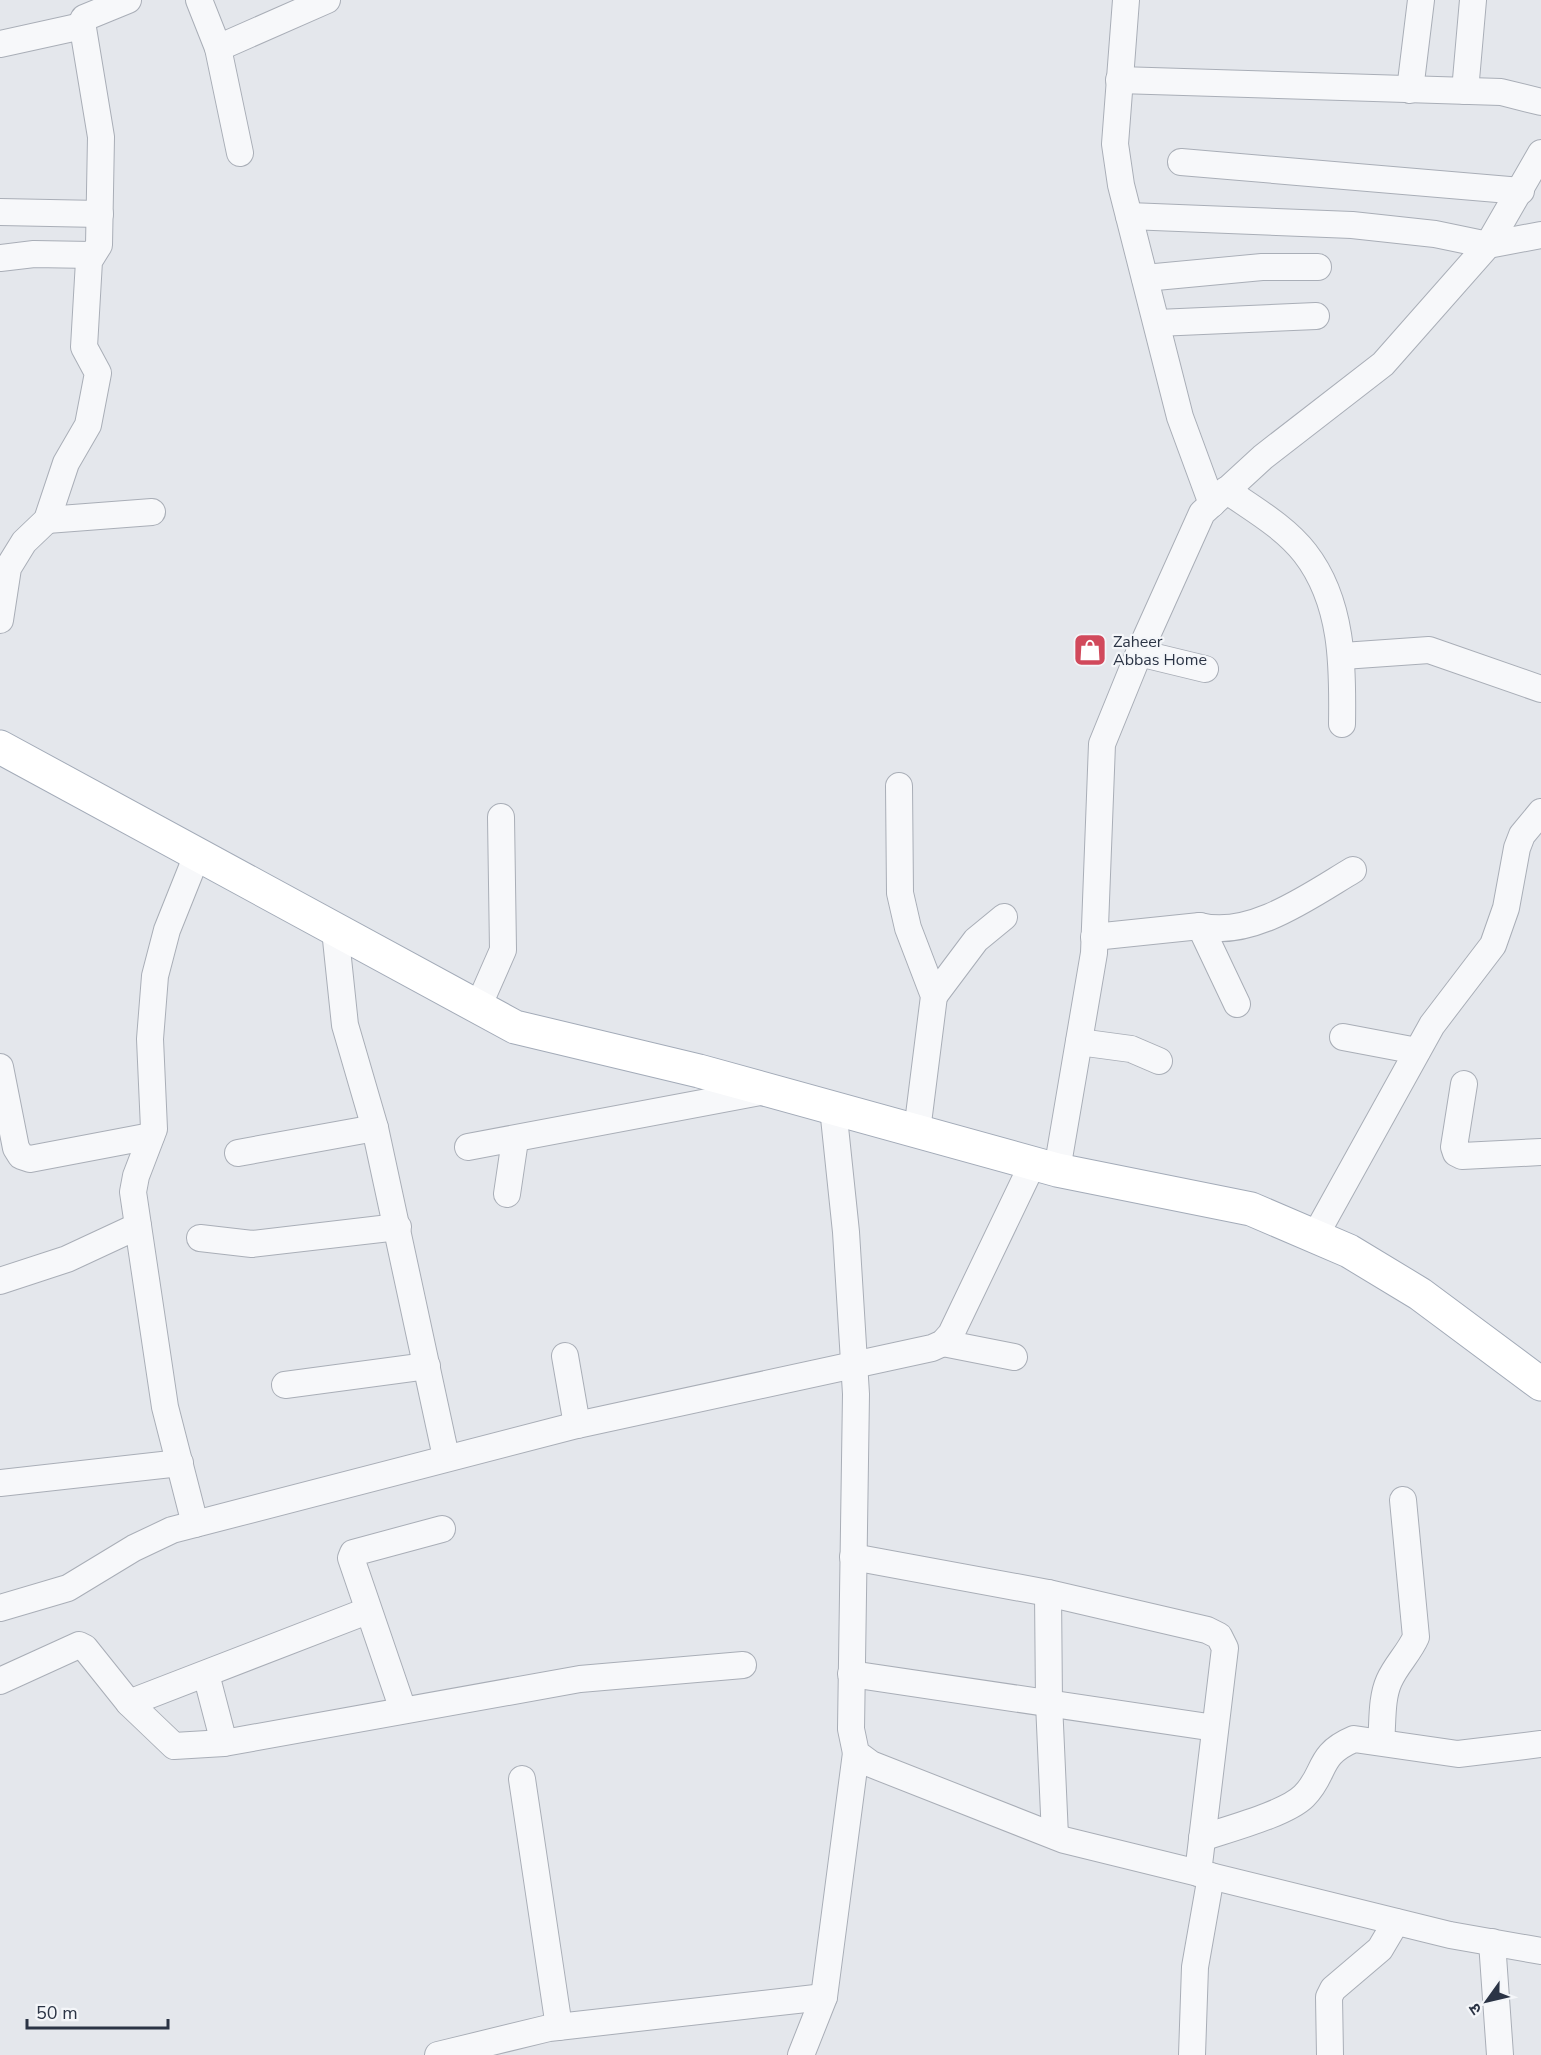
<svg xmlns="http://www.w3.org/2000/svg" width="1541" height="2055" viewBox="0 0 1541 2055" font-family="'Nunito Sans','Noto Sans Devanagari',sans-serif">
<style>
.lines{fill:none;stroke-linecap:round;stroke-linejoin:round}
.minor-casing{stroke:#a9aeb7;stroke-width:28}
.major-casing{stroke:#a3abb8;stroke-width:35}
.minor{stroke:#f7f8fa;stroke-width:26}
.major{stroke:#fff;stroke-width:33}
.labels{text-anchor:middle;stroke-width:4.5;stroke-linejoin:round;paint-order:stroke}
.poi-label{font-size:16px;fill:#2b3445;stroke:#f4f6f9;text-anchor:start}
</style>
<rect width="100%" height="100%" fill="#e4e7ec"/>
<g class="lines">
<g class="minor-casing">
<g id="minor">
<path d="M199 0 218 48 240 153"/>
<path d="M1126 0 1115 144 1121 185 1180 417 1212 504"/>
<path d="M0 44 82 26"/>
<path d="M218 48 327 0"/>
<path d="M1119 80 1501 92 1541 102"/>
<path d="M1410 90 1421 0"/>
<path d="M1465 91 1473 0"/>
<path d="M1181 162 1521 191"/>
<path d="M0 212 100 214"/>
<path d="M1129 216 1352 225 1435 234 1488 245 1541 235"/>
<path d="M0 258 34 254 92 255"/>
<path d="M1145 278 1262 267H1318"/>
<path d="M1157 323 1316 316"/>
<path d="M1226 490C1253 509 1285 527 1305 553 1343 602 1343 666 1342 724"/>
<path d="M47 520 152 512"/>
<path d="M0 620 8 568 24 542 47 520 66 463 88 425 98 373 84 347 89 261 99 245 101 137 82 22 84 18 128 0"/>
<path d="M1139 653 1205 669"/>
<path d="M1343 656 1429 650 1541 689"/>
<path d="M899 786 900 893 908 928 934 996 917 1131"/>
<path d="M1200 926 1237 1004"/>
<path d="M335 930 345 1025 375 1128 446 1457"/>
<path d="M1094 937 1200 926C1251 939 1311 895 1353 870"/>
<path d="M934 996 976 940 1004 917"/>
<path d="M478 1007 503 950 501 817"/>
<path d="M1343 1037 1417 1051"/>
<path d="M1079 1042 1131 1049 1159 1061"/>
<path d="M0 1067 16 1148 21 1156 30 1159 151 1136"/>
<path d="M1464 1084 1454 1147 1456 1153 1462 1156 1541 1152"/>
<path d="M833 1108 846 1232 856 1394 851 1729 856 1753 871 1764 1064 1840 1450 1935 1541 1951"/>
<path d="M468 1147 766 1091"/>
<path d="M238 1153 375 1128"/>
<path d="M1057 1170 1094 953 1102 744 1139 653 1202 513 1263 457 1383 364 1488 245 1541 153"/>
<path d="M507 1194 515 1140"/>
<path d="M1315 1236 1432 1025 1493 945 1506 908 1517 848 1522 835 1541 812"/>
<path d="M200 1238 252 1244 398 1227"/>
<path d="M0 1281 67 1259 138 1226"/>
<path d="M943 1343 1014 1357"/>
<path d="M565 1356 577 1425"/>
<path d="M285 1385 427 1366"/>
<path d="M0 1483 180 1463"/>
<path d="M195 1524 165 1407 133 1192 136 1176 154 1129 150 1039 155 976 167 930 197 855"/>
<path d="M853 1557 1048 1593 1207 1630 1219 1636 1225 1648 1198 1873"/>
<path d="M1048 1593 1049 1703 1055 1836"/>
<path d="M0 1608 68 1588 134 1548 172 1530 577 1425 932 1348 943 1343 951 1334 1033 1163"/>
<path d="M206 1674 224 1743"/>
<path d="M851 1674 1215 1728"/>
<path d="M0 1681 79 1645 85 1648 129 1703 367 1611"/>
<path d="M129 1703 174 1746 224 1743 580 1679 743 1665"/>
<path d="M403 1710 351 1558 353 1553 442 1529"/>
<path d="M1381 1742C1383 1722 1381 1699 1389 1681 1396 1665 1409 1653 1416 1637L1403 1500"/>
<path d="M522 1779 559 2027"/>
<path d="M1202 1838C1228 1829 1286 1814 1304 1796 1327 1773 1316 1755 1354 1739L1458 1754 1541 1744"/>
<path d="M1492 1942 1500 2055"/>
<path d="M438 2055 549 2028 824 1997"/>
<path d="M801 2055 824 1997 856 1753"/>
<path d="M1192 2055 1195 1967 1211 1876"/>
<path d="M1330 2055 1329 1997 1333 1989 1380 1949 1396 1922"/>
</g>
</g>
<g class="major-casing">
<path id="major" d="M0 747 515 1027 699 1071 1057 1170 1251 1209 1349 1251 1420 1294 1541 1384"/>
</g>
<use href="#minor" class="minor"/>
<use href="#major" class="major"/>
</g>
<defs>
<g id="shop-square" transform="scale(1.725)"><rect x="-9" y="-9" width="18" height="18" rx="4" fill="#d1495b" stroke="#f4f6f9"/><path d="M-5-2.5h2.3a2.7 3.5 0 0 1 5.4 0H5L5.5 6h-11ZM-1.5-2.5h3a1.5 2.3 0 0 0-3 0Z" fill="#fff"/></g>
</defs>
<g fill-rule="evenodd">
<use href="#shop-square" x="1090" y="650"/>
</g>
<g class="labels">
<g class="poi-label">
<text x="1113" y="647">Zaheer<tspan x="1113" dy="18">Abbas Home</tspan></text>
</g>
</g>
<g transform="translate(1487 2001) rotate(236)" stroke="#f4f6f9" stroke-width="4.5" paint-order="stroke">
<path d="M0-4.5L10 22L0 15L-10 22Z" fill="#2b3445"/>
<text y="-9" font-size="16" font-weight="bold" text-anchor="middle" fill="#2b3445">उ</text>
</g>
<path d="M27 2019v9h141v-9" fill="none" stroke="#2b3445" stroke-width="3"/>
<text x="36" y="2019" font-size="18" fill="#2b3445" stroke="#f4f6f9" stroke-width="4.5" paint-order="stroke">50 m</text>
</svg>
